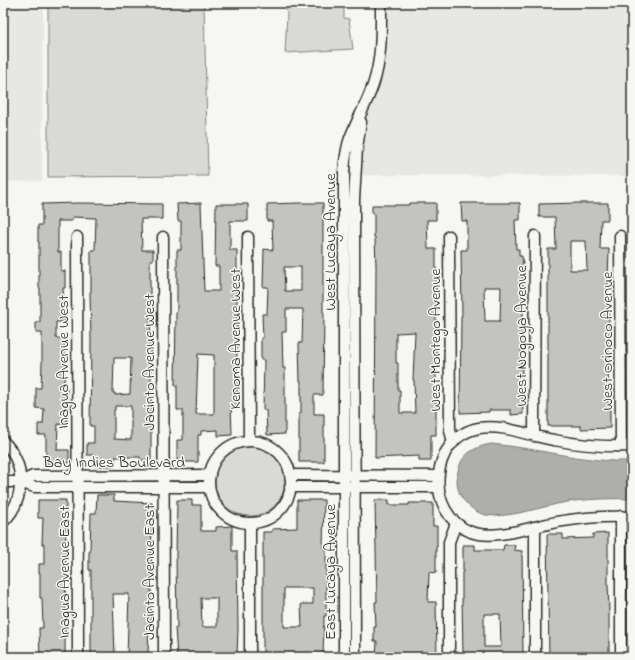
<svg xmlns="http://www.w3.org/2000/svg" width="635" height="660" viewBox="0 0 635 660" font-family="'Indie Flower',sans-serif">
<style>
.built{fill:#e7e7e3}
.green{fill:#d9d9d5;stroke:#828280}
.water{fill:#aeaeab;stroke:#7a7a78}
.building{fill:#c3c3c0;stroke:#2b2b2b;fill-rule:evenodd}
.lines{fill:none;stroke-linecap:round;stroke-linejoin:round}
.street-casing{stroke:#2b2b2b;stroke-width:13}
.street{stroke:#f6f6f2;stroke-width:10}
.labels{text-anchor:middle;stroke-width:3;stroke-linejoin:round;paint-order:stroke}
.street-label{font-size:16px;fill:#2b2b2b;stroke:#f6f6f2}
</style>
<rect width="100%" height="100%" fill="#f6f6f2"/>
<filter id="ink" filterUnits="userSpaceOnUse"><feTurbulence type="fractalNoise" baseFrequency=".025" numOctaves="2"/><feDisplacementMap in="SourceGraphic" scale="8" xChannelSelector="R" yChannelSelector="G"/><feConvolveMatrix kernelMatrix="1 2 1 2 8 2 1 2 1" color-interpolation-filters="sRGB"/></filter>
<g filter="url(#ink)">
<g class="built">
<path d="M3 3H43L42 181 3 182Z"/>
<path d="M386 3H632V176L337 175 341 153 386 44Z"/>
</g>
<g class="green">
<path d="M48 3H204L208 176 48 177Z"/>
<path d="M285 3H344V18L349 19 353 49 285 53 287 13Z"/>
<circle cx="250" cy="481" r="35"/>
</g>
<path class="water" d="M491 444C539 448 584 463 632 461V499C613 498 593 499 574 501 548 504 511 519 486 515 476 513 468 506 462 498 455 487 456 473 461 462 467 451 479 446 491 444Z"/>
<g class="building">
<path d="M79 203 162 204V219H141L142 250H153V260H150V319L151 363V460H140V457H115V466H94V455H87V443H94V426H90L91 341 90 292H91V250H95L96 218 72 217V221H58V252H61V271H65V288H63L65 322H56V338H65L64 388H67V425L58 424 57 450H69V463L46 464V435H38V424H43L44 409 36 408V388H41L42 363V333H36V322H40V288H39V242H38V225H42V204ZM114 358H131L130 394 115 395V393H113ZM115 406H131V440L114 439V410H115Z"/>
<path d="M201 203 204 291H219V266H215L216 204H248V221H230V250H237V406H231L232 435 218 436V430L201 431V435H198V462H177V440H183V410H177V385H175L176 312H177V250H181V221H178L177 204ZM198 354 214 355V414H196Z"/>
<path d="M299 203H323V312L324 313 323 395H314V414H324V462H299V413H301V381H300L299 343H302L303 309H286V332H282L283 368H285V434L267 435 266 410H263L264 360H261V338H263L262 314H267L268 287H263L264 249 273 250 272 221H267V204ZM284 267H301V291H285Z"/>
<path d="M409 203H436V220H427L428 249H436V435H431V461H419V456L375 458 376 266 375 237H374V213H372V205H409ZM415 332 413 380H414L415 413H400V390H398V363H396V333Z"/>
<path d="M461 203H520V220H515L516 249H519V256H522L523 266V337H521L523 414 511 415V410H489V412L460 413 461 316H462L461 250H467V221H462ZM484 287H501L500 321H485Z"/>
<path d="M582 203H608V220H601L600 249H609L607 312H609L608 404H610V428L581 429V426H548V249H556L555 217H539V204ZM570 241H586L587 270H570Z"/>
<path d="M97 495H114V501L152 503 151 602V624H149L148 657H127L129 594H113L115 657H91V570H89V552H90L91 513H96Z"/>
<path d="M38 500H66L65 657H40L39 628H43L42 598H40V573H39V564H44V544H42L43 518H38Z"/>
<path d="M177 500H192V505H201V531H216V527L232 526V551H237L238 628 237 657H177L175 628H177L176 556ZM201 598H217V627H202Z"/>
<path d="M297 500H324L323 548H326V616H324L323 657H263V532H272V529L297 528ZM284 588H313V604H301L302 627H284Z"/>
<path d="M375 500H389V505H409V503H433V526H437V547H436V573L429 572 428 602H436L437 657H376L377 641H374V627H376L375 602H377Z"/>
<path d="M608 533V582L609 611V657H549L547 534H563V539L593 538V534Z"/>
<path d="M463 545H475V550H503L504 545H515L514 550 522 551 523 657H463L462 597V572H463ZM484 614H500L501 647H484Z"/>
</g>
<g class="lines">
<g class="street-casing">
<g id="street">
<path d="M449 236 450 430 453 443"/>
<path d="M620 236 621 446"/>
<path d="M77 237 78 657"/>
<path d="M163 237 164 657"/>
<path d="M248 237 249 441"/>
<path d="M534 436 535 236"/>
<path d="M3 441C26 463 26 500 3 522"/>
<circle cx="250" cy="482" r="41"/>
<path d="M632 446C606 447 579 445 554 440 529 436 504 424 479 428 429 437 424 514 471 532 497 541 535 525 563 521 586 517 609 516 632 517"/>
<path d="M290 475 438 476"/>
<path d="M3 482H20L34 487H209"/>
<path d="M20 482 33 476 210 475"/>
<path d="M290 487H438"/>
<path d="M621 516V657"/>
<path d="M535 527V657"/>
<path d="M250 657V523"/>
<path d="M344 657V171C345 160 346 149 350 138 357 120 367 103 373 85 382 59 381 31 381 3"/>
<path d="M355 657 354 200 357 148 361 122"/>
<path d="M449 657V542L456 523"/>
</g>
</g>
<use href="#street" class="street"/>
</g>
</g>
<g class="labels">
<g class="street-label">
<text transform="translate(329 242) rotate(-90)" y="6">West Lucaya Avenue</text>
<text transform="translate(520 336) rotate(-90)" y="6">West Nogoya Avenue</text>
<text transform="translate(234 339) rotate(-90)" y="6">Kenoma Avenue West</text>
<text transform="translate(434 340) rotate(-90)" y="6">West Montego Avenue</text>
<text transform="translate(606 341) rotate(-90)" y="6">West Orinoco Avenue</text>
<text transform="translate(62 362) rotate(-90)" y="6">Inagua Avenue West</text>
<text transform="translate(148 362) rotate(-90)" y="6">Jacinto Avenue West</text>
<text x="114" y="467">Bay Indies Boulevard</text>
<text transform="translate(63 572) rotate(-90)" y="6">Inagua Avenue East</text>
<text transform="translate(148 572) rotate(-90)" y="6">Jacinto Avenue East</text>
<text transform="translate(329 572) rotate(-90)" y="6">East Lucaya Avenue</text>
</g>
</g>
<rect width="635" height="660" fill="none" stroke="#f6f6f2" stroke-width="16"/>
<rect x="8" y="8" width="619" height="644" fill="none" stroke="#2b2b2b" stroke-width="1.5" filter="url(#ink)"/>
</svg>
